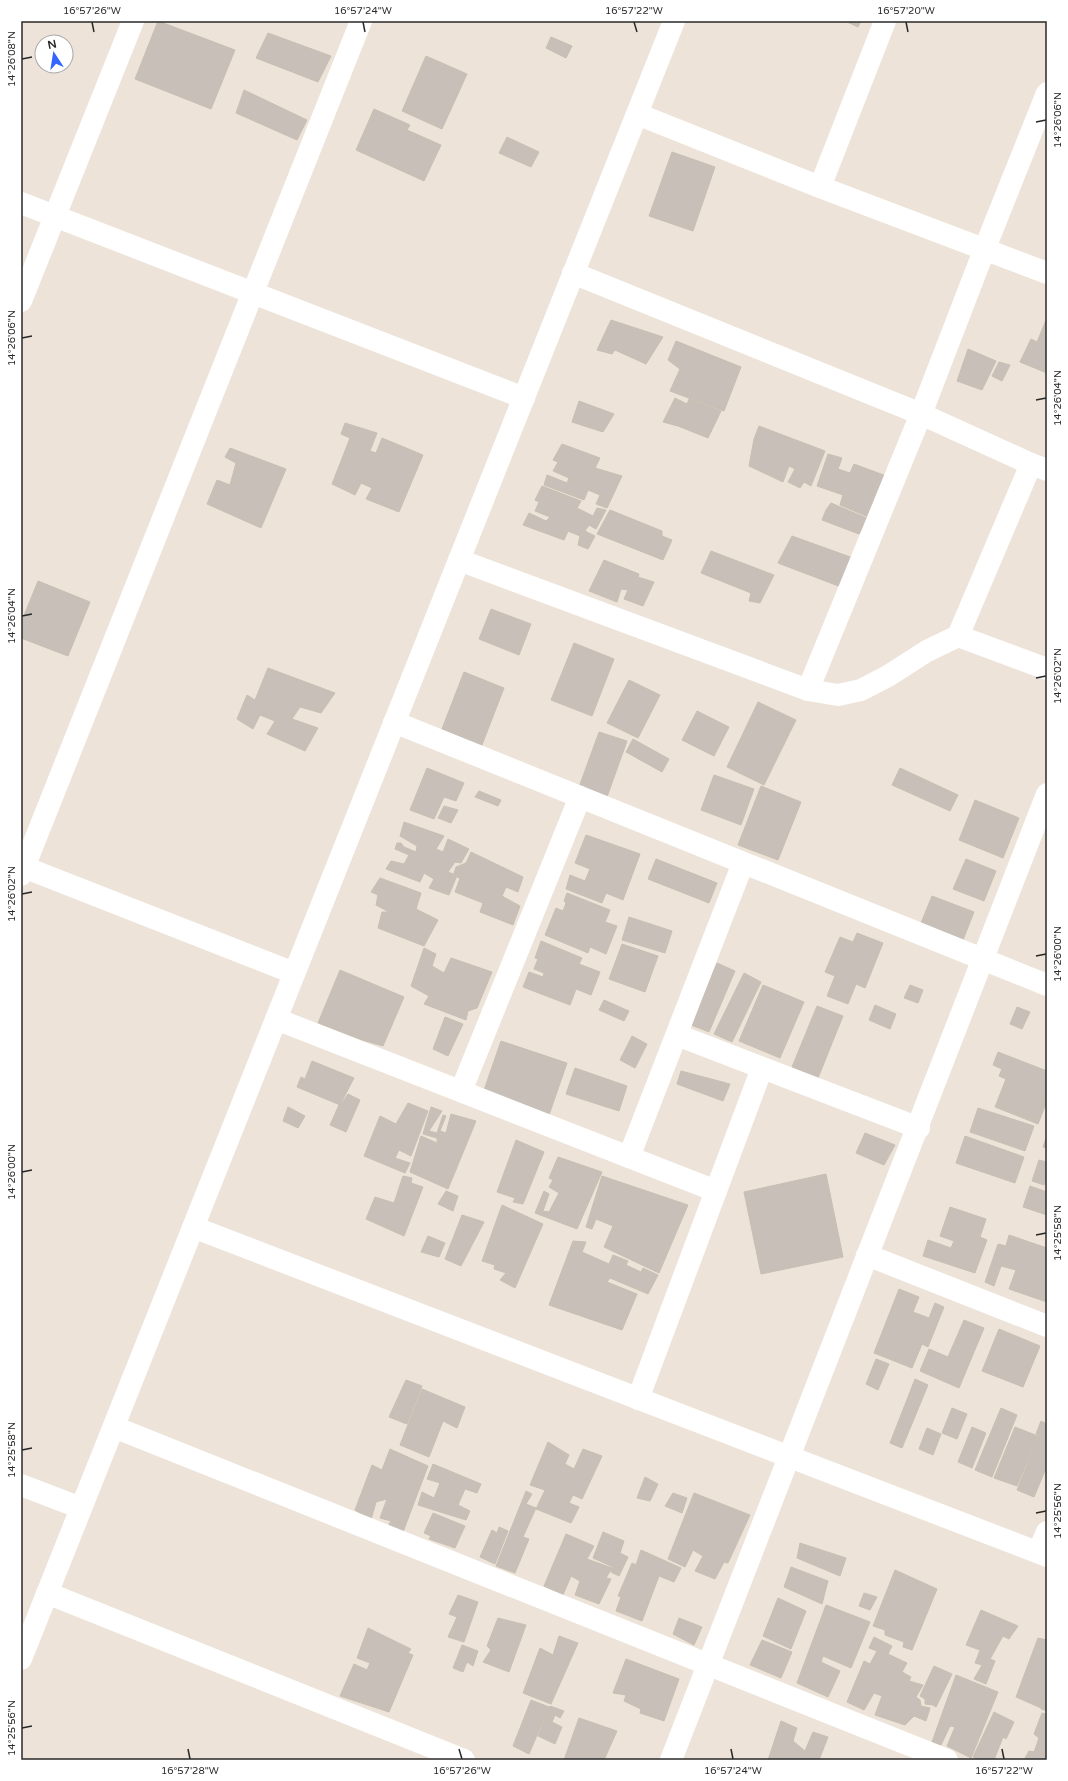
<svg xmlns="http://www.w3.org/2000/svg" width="1068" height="1781" viewBox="0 0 1068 1781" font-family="'Varela Round',sans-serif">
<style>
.building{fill:#c8c0b8;stroke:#c8bfb2;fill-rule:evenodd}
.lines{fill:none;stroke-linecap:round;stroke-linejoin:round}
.minor{stroke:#fff;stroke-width:22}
.tertiary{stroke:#fff;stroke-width:22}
.ticks{fill:none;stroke:#282828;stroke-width:1.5}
.neatline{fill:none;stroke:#282828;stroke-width:1.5}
.ticks-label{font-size:10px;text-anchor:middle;fill:#282828}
</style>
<rect width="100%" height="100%" fill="#ede3d8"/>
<g class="building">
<path d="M158 21 235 50 211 109 135 79Z"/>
<path d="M845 21H861L858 27Z"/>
<path d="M268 33 331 56 318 82 256 58Z"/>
<path d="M551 37 572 46 566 58 546 48Z"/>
<path d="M426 56 467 74 442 129 402 111Z"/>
<path d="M244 90 307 120 297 140 236 113Z"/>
<path d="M374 109 410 125 407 130 441 145 424 181 356 150Z"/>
<path d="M507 137 539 152 531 167 499 153Z"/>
<path d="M672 152 715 167 693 231 649 216Z"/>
<path d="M611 320 663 337 646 364 615 350 612 354 597 350Z"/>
<path d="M1046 320 1047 321V373L1020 362 1031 339 1037 342Z"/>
<path d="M676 341 741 367 724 411 670 391 680 369 668 360Z"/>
<path d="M968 349 996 361 982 390 957 381Z"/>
<path d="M999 362 1010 365 1002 381 992 376Z"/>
<path d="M675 398 687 404 689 399 721 411 708 438 678 426 663 422Z"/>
<path d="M579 401 614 414 603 432 572 422Z"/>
<path d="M345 423 377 433 370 451 376 453 382 438 423 455 399 512 366 499 372 488 361 483 355 495 332 484 350 438 341 434Z"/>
<path d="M759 426 825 451 811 486 804 482 800 488 788 482 795 469 789 466 783 482 749 466 754 439Z"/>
<path d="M562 444 600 458 595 468 622 476 607 508 596 504 600 495 588 490 584 500 544 485 547 475 567 483 569 478 553 471 558 462 553 460Z"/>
<path d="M230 448 286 469 261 528 207 504 217 480 230 485 236 463 225 457Z"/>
<path d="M828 454 842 458 838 469 850 473 854 464 889 477 873 519 840 505 843 495 817 486Z"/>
<path d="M542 486 581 501 577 508 593 516 597 508 606 510 596 529 589 525 585 531 595 536 588 549 578 545 580 536 568 531 564 540 523 525 529 513 546 521 550 517 535 511 539 502 535 500Z"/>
<path d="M831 503 869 519 859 534 822 520 826 510Z"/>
<path d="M610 510 662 531V536L672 540 663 560 597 534Z"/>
<path d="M792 536 853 558 841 587 778 563Z"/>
<path d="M711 551 774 575 760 603 749 601 751 593 701 573Z"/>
<path d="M604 560 639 574 638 577 654 582 643 606 624 599 628 590 621 589 617 602 589 591Z"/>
<path d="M38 581 90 602 68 656 21 638V623Z"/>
<path d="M491 609 531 624 519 655 479 639Z"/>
<path d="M574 643 614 659 592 716 551 700Z"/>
<path d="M268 668 335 693 321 713 300 707 292 719 318 728 305 751 267 734 275 721 260 715 253 729 237 719 247 695 255 700Z"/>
<path d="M464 672 504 688 480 750 440 734Z"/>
<path d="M629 680 660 695 638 738 607 723Z"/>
<path d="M758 702 796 720 764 785 727 767Z"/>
<path d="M697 711 729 727 714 756 682 740Z"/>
<path d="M599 732 627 741 607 797 579 787Z"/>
<path d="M633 739 669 759 662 772 626 752Z"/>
<path d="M427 768 464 783 456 801 444 797 434 819 410 810Z"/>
<path d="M900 768 958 795 950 811 892 785Z"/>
<path d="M714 775 754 789 741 825 701 810Z"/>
<path d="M761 786 801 802 778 860 738 845Z"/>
<path d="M479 791 501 800 498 806 475 797Z"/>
<path d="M975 800 1019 818 1003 858 959 840Z"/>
<path d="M444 806 458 810 451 823 438 818Z"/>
<path d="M404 822 444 836 436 849 443 852 448 839 469 849 461 863 455 862 448 872 453 874 452 876 456 878 449 895 429 888 434 879 424 873 420 882 386 869 391 861 404 864 409 855 395 849 397 843H401L404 847 416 852 417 846 400 836Z"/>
<path d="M586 835 640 854 623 900 606 893 602 903 566 889 570 875 585 881 590 869 575 863Z"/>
<path d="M471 852 523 877 518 892 506 887 502 896 520 906 513 925 480 912 483 903 455 892 460 878 453 876 456 867 466 863Z"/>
<path d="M656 859 717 883 709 903 648 879Z"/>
<path d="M966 859 996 871 984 901 953 889Z"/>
<path d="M380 878 421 893 416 909 438 920 424 946 378 928 382 912H389L376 905 378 895 371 892Z"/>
<path d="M567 893 610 910 605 922 617 926 606 954 590 947 588 953 545 935 556 908 563 911 566 903 564 901Z"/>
<path d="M932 896 974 912 963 940 921 923Z"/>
<path d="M629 917 672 931 665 953 622 940Z"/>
<path d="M857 933 883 943 865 988 856 984 848 1004 827 996 835 976 825 972 840 937 853 942Z"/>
<path d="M541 941 582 958 579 964 600 972 591 995 576 989 570 1005 523 987 529 972 543 977 544 973 534 969 538 959 535 958Z"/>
<path d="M622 944 658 956 645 992 609 979Z"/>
<path d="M424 948 436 954 432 966 444 973 451 958 492 972 477 1008 468 1011 466 1020 424 1004 429 996 411 986Z"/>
<path d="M717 963 735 971 709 1032 691 1025Z"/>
<path d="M340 970 404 997 383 1046 362 1040 318 1023Z"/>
<path d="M744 973 761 982 732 1042 714 1034Z"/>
<path d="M763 985 804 1002 780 1058 739 1041Z"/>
<path d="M910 985 923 990 918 1003 904 998Z"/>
<path d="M604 1000 629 1011 624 1021 599 1010Z"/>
<path d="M875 1005 896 1014 890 1029 869 1020Z"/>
<path d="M817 1006 843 1016 818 1078 792 1067Z"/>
<path d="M1017 1007 1030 1012 1022 1029 1010 1024Z"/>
<path d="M445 1017 463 1024 448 1056 433 1049Z"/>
<path d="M632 1036 647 1044 635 1068 620 1060Z"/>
<path d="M501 1041 567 1063 549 1115 483 1093Z"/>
<path d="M998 1052 1047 1071V1107L1045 1106 1038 1124 995 1107 1006 1079 999 1076 1002 1069 993 1065ZM1008 1084 1045 1099 1036 1120 1000 1106Z"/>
<path d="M312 1061 354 1078 340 1105 297 1087 301 1077 305 1079Z"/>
<path d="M575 1068 627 1086 619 1111 566 1094Z"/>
<path d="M681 1071 730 1084 723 1101 677 1084Z"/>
<path d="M1008 1084 1045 1099 1036 1120 1000 1106Z"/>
<path d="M348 1094 360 1100 346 1132 330 1125 339 1105 340 1106Z"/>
<path d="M408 1103 428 1111 411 1156 399 1150 395 1158 410 1163 405 1173 364 1156 380 1116 396 1124Z"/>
<path d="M288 1107 305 1116 298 1128 283 1121Z"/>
<path d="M431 1107 442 1111 429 1131 437 1133 443 1115 446 1116 440 1131 446 1133 451 1114 476 1121 448 1189 410 1172 421 1136 437 1143V1138L423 1134Z"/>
<path d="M978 1108 1034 1126 1025 1151 970 1132Z"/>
<path d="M865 1133 895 1145 884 1165 856 1153Z"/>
<path d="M1047 1135V1148L1043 1147Z"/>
<path d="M965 1136 1024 1157 1015 1183 956 1163Z"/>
<path d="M516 1140 544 1152 523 1204 513 1202 515 1198 497 1192Z"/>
<path d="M558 1157 602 1172 577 1229 535 1213 544 1191 549 1194 543 1211 549 1212 559 1193 549 1187 553 1180 549 1178Z"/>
<path d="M1039 1160 1047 1162V1177L1044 1185 1032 1181Z"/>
<path d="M826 1174 843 1257 761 1274 744 1192Z"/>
<path d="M403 1176 412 1178 411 1183 423 1187 404 1236 366 1219 375 1197 394 1203Z"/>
<path d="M602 1176 688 1205 659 1273 604 1247 613 1226 596 1219 592 1229 586 1227Z"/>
<path d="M1030 1186 1047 1192V1215L1023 1207Z"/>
<path d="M446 1191 458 1196 453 1211 438 1204Z"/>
<path d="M502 1205 543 1224 515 1288 500 1280 506 1273 494 1269 495 1265 482 1261Z"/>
<path d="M950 1207 986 1219 980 1237 987 1240 975 1273 923 1256 928 1240 951 1248 954 1241 940 1236Z"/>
<path d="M462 1215 484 1222 461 1266 445 1259Z"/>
<path d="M1009 1235 1047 1248V1302L1009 1289 1016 1270 1001 1266 994 1286 985 1282 998 1244 1006 1246Z"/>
<path d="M428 1236 445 1243 439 1257 421 1252Z"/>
<path d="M573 1241 586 1242 582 1252 609 1264 613 1255 628 1261 626 1265 641 1272 643 1268 658 1275 648 1294 610 1278 607 1282 637 1294 622 1330 549 1305Z"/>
<path d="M899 1289 919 1297 913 1312 929 1318 935 1303 944 1307 928 1347 922 1344 912 1368 874 1353Z"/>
<path d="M964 1320 984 1328 959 1388 920 1371 929 1349 948 1357Z"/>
<path d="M999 1329 1040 1346 1023 1387 982 1371Z"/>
<path d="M876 1359 889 1364 878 1390 866 1384Z"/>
<path d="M915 1379 928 1385 902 1448 890 1443Z"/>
<path d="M406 1380 422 1386 407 1424 389 1417Z"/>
<path d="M422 1389 465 1407 457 1428 443 1421 429 1457 400 1445Z"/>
<path d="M952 1408 967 1414 957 1439 942 1433Z"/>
<path d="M1001 1408 1017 1415 992 1477 975 1470Z"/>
<path d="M1041 1421 1047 1424V1466L1034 1497 1017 1490 1039 1435 1036 1434Z"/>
<path d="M972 1427 986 1433 972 1468 958 1462Z"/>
<path d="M1015 1427 1038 1436 1017 1486 994 1478Z"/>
<path d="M927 1428 941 1434 933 1455 919 1449Z"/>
<path d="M548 1442 569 1455 565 1464 574 1469 583 1449 602 1456 582 1499 573 1495 569 1503 579 1507 571 1523 536 1509 545 1490 530 1485Z"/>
<path d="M390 1449 428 1466 403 1532 388 1526 391 1521 380 1518 387 1499 376 1502 371 1520 355 1510 372 1465 382 1470Z"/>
<path d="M433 1464 481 1484 477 1493 465 1489 458 1505 470 1511 466 1520 418 1505 422 1492 434 1498 440 1483 427 1479Z"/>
<path d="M645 1477 658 1484 650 1501 637 1498Z"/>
<path d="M526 1491 532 1494 526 1504 536 1508 523 1537 529 1539 515 1573 496 1566Z"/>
<path d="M673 1493 687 1498 682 1513 665 1506Z"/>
<path d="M694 1493 750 1515 728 1563 724 1562 715 1579 695 1571 703 1556 693 1550 685 1567 668 1559Z"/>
<path d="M433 1513 465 1526 455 1548 429 1539 431 1536 424 1533Z"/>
<path d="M499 1527 508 1531 495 1564 480 1557 492 1530 497 1533Z"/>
<path d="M603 1532 624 1541 620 1553 628 1557 619 1576 611 1572 613 1567 593 1558Z"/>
<path d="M566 1534 594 1546 587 1559 612 1568 606 1578 611 1579 599 1604 575 1595 580 1581 571 1576 563 1595 544 1586Z"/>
<path d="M800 1543 846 1558 840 1576 797 1558Z"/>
<path d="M641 1550 681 1568 674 1582 659 1576 642 1621 616 1611 621 1597 618 1596 632 1563 636 1565Z"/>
<path d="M791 1567 828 1581 822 1604 784 1587Z"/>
<path d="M895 1570 937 1589 912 1650 903 1647 904 1642 885 1635V1630L873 1626Z"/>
<path d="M864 1593 877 1597 870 1610 859 1606Z"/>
<path d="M458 1595 478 1602 464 1642 448 1637 457 1617 449 1614Z"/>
<path d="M778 1598 806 1611 791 1649 763 1636Z"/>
<path d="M826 1605 870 1622 851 1668 823 1656 821 1662 840 1671 828 1697 797 1683Z"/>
<path d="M981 1610 1018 1626 1009 1639 1003 1636 990 1659 995 1661 986 1684 974 1679 982 1665 975 1663 980 1650 966 1645Z"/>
<path d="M498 1618 526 1625 509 1672 483 1662 491 1650 487 1646Z"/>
<path d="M679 1618 702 1627 694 1645 673 1634Z"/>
<path d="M368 1628 411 1649 408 1653 413 1655 389 1712 340 1696 354 1664 367 1670 370 1663 357 1658Z"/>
<path d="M559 1636 578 1643 551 1704 523 1693 540 1648 553 1655Z"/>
<path d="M874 1637 892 1646 888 1654 907 1663 902 1672 911 1677 909 1681 923 1685 916 1697 920 1700 921 1706 930 1708 926 1721 914 1716 905 1725 875 1715 882 1696 874 1693 864 1710 847 1702 864 1661 870 1664 877 1651 869 1648Z"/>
<path d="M1038 1638 1047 1640V1693L1041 1708 1016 1697Z"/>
<path d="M762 1640 792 1652 781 1678 750 1665Z"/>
<path d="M462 1645 478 1651 473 1666 467 1662 463 1672 453 1668Z"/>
<path d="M626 1659 679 1679 664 1721 640 1713 641 1709 624 1701 626 1695 613 1693Z"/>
<path d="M934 1666 952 1674 936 1707 933 1705 925 1704V1699L920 1696Z"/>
<path d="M956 1675 998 1692 971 1758 947 1746 955 1727 950 1726 941 1745 932 1742Z"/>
<path d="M1046 1697H1047V1711L1041 1709Z"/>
<path d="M531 1700 549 1707 529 1754 513 1746Z"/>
<path d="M550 1706 564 1711 560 1718 555 1715 552 1722 562 1727 555 1744 538 1736Z"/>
<path d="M994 1712 1014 1722 1006 1739 1003 1737 994 1760H979L973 1757Z"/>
<path d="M1042 1713 1047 1714V1760H1024L1029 1751 1034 1752 1039 1738 1034 1734Z"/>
<path d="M579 1718 617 1731 604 1760H564Z"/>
<path d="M781 1721 797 1728 793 1741 805 1751 813 1732 828 1737 819 1760H768Z"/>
</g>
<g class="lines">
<g class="minor">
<path d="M637 114 820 187 1047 273"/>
<path d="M820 187 885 21"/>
<path d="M21 203 524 398"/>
<path d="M573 273 921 414 1031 464 1047 470"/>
<path d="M21 301 133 21"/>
<path d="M459 560 808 690 838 695 861 690 888 676 927 651 958 636 1031 464"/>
<path d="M958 636 1047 669"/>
<path d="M808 690 921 414 985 248 1047 93"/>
<path d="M394 722 1047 985"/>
<path d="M21 866 294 973"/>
<path d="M21 875 361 21"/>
<path d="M276 1019 716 1191"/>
<path d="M677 1035 919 1128"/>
<path d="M461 1091 580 797"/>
<path d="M629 1157 743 863"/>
<path d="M193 1227 1047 1556"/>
<path d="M867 1255 1047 1326"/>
<path d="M638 1399 762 1068"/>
<path d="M114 1427 947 1760"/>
<path d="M21 1485 81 1508"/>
<path d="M1038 1552 1047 1532"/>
<path d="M47 1593 464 1760"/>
<path d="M671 1760C794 1437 924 1117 1047 794"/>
</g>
<path class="tertiary" d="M21 1659 674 21"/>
</g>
<path class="ticks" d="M92 22 94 32M363 22 365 32M634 22 637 32M906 22 908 32M22 59 32 57M1036 122 1046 120M22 338 32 336M1036 400 1046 398M22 616 32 614M1036 678 1046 676M22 894 32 892M1036 956 1046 954M22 1172 32 1170M1036 1235 1046 1233M22 1450 32 1448M1036 1513 1046 1511M22 1728 32 1726M188 1749 190 1759M459 1749 462 1759M731 1749 733 1759M1002 1749 1004 1759"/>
<rect width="1068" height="1781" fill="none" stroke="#ffffff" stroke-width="44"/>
<g transform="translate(54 54) rotate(348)"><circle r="19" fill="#ffffff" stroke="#a9a9a9"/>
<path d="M0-3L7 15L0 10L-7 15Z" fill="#3366ff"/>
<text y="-6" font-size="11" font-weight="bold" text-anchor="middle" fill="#282828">N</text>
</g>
<rect x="22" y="22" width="1024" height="1737" class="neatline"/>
<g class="ticks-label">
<text x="92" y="14">16°57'26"W</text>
<text x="363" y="14">16°57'24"W</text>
<text x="634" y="14">16°57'22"W</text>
<text x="906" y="14">16°57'20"W</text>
<text transform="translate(11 59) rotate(-90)" y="4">14°26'08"N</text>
<text transform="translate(1057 120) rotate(-90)" y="4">14°26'06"N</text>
<text transform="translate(11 338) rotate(-90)" y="4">14°26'06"N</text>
<text transform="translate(1057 398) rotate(-90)" y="4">14°26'04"N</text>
<text transform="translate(11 616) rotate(-90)" y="4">14°26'04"N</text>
<text transform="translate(1057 676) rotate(-90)" y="4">14°26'02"N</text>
<text transform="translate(11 894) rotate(-90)" y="4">14°26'02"N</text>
<text transform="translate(1057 954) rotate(-90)" y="4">14°26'00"N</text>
<text transform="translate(11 1172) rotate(-90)" y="4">14°26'00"N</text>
<text transform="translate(1057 1233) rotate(-90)" y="4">14°25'58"N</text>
<text transform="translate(11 1450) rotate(-90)" y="4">14°25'58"N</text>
<text transform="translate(1057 1511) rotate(-90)" y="4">14°25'56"N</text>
<text transform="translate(11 1728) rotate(-90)" y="4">14°25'56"N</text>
<text x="190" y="1774">16°57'28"W</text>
<text x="462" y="1774">16°57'26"W</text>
<text x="733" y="1774">16°57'24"W</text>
<text x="1004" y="1774">16°57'22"W</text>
</g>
</svg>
